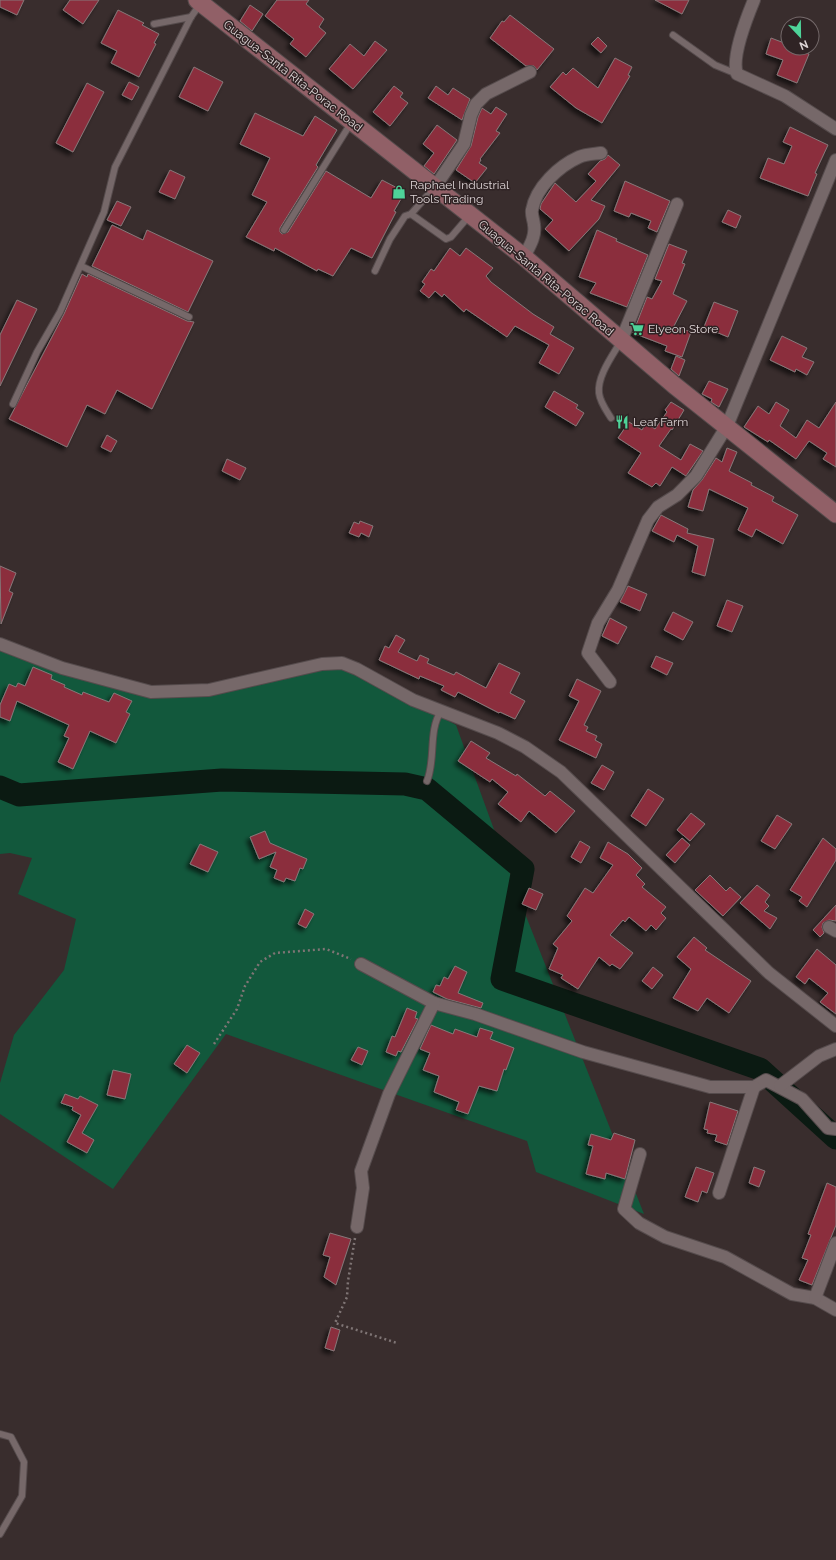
<svg xmlns="http://www.w3.org/2000/svg" width="836" height="1560" viewBox="0 0 836 1560" font-family="Raleway,sans-serif">
<style>
.green{fill:#12583c}
.lines{fill:none;stroke-linecap:round;stroke-linejoin:round}
.river{stroke:#0b1a12;stroke-width:23}
.building{fill:#8b2e3e;stroke:#877879;filter:url(#shadow)}
.service-casing{stroke:#554b4c;stroke-width:8}
.minor-casing{stroke:#554b4c;stroke-width:14}
.secondary-casing{stroke:#554b4c;stroke-width:19}
.path{stroke:#7f7575;stroke-width:2.5;stroke-dasharray:2 3;stroke-linecap:butt}
.service{stroke:#766869;stroke-width:6}
.minor{stroke:#766869;stroke-width:12}
.secondary{stroke:#916067;stroke-width:17}
.labels{text-anchor:middle;stroke-width:3;stroke-linejoin:round;paint-order:stroke}
.street-label{font-size:12px;fill:#ded5d6;stroke:#2f2324}
.poi-label{font-size:12px;fill:#ded5d6;stroke:#2f2324;text-anchor:start}
</style>
<defs>
<filter id="shadow"><feDropShadow dx="-3.5" dy="3.5" stdDeviation="2" flood-color="#0009"/></filter>
</defs>
<rect width="100%" height="100%" fill="#392d2d"/>
<path class="green" d="M0 651 151 696 323 667 339 668 358 673 456 725 520 901 644 1214 536 1172 527 1141 226 1034 113 1189 0 1114V1083L14 1035 64 970 76 919 18 894 32 858 10 853 0 854Z"/>
<g class="lines">
<path class="river" d="M0 787 19 795 222 780 405 784 427 789 523 869 502 979 760 1069 836 1138"/>
</g>
<g class="building">
<path d="M0 0H24L17 15 0 7Z"/>
<path d="M70 0H99L83 24 63 10Z"/>
<path d="M277 0H309L306 4 324 19 319 27 326 33 306 57 290 44 294 39 265 16Z"/>
<path d="M655 0H689L682 14Z"/>
<path d="M250 5 263 14 252 31 240 21Z"/>
<path d="M118 10 144 23 142 25 159 34 154 43 156 44 139 77 111 63 117 51 101 43Z"/>
<path d="M510 15 554 49 537 70 534 66H526L490 38 502 21 504 22Z"/>
<path d="M598 37 607 46 601 53 591 44Z"/>
<path d="M771 38 787 44 788 48H794L809 54 797 83 777 75 783 60 766 54Z"/>
<path d="M375 41 387 50 353 89 329 69 350 44 364 56Z"/>
<path d="M615 58 632 67 628 75 630 76 602 123 576 108 550 87 563 72 566 75 573 68 598 88Z"/>
<path d="M194 67 223 82 208 111 179 97Z"/>
<path d="M129 82 139 87 132 100 122 95Z"/>
<path d="M87 83 104 92 73 152 56 143Z"/>
<path d="M394 86 403 93 400 97 408 103 390 126 373 112Z"/>
<path d="M436 86 448 95 453 88 470 99 462 120 428 98Z"/>
<path d="M496 107 507 114 496 131 500 133 480 159 481 160 479 163 487 168 475 183 456 170 471 146 478 117 482 108 491 114Z"/>
<path d="M255 113 303 136 315 116 337 130 316 165 318 167 280 228V232L282 234 288 232 326 171 371 198 382 180 405 192 394 211 396 212 372 258 351 248 333 276 318 269 317 271 275 248 274 251 246 237 267 202 252 195 270 158 240 144Z"/>
<path d="M437 125 457 140 434 174 424 166 434 153 423 144Z"/>
<path d="M790 127 828 145 815 173 817 174 808 196 760 178 768 158 784 164 792 146 783 142Z"/>
<path d="M608 155 620 165 591 200 605 206 599 219 569 251 545 229 553 220 540 209 541 204 555 183 576 202 596 181 588 174 600 161 605 159Z"/>
<path d="M170 170 185 177 175 199 159 192Z"/>
<path d="M625 181 670 201 657 232 648 228 651 221 631 213 629 217 614 211Z"/>
<path d="M117 201 131 207 121 226 107 220Z"/>
<path d="M728 210 741 216 736 228 722 222Z"/>
<path d="M112 225 143 240 147 230 213 261 188 312 92 266Z"/>
<path d="M597 230 617 239 616 241 648 255 627 307 590 293 596 283 579 277Z"/>
<path d="M669 244 687 251 682 263 685 264 673 294 687 301 674 326 691 332 682 357 665 351 667 346 633 333 647 297 652 299 662 281 655 279Z"/>
<path d="M450 248 460 256 466 248 493 268 486 276 491 282 533 314 554 327 550 334 574 348 559 374 539 363 549 345 515 326 507 337 466 309 464 312 444 294 442 297 435 291 429 298 420 291 425 284 422 282 431 269 434 271Z"/>
<path d="M82 274 87 277 88 274 187 321 194 322 152 409 117 390 105 414 87 405 67 447 9 419 64 314Z"/>
<path d="M17 300 37 309 0 386V335Z"/>
<path d="M714 302 738 311 728 337 704 327Z"/>
<path d="M782 336 807 348 802 357 814 362 807 375 796 369 795 372 770 360Z"/>
<path d="M676 356 685 360 679 376 671 369Z"/>
<path d="M709 381 728 389 719 407 711 402 712 399 702 394Z"/>
<path d="M554 391 578 405 576 408 584 413 576 426 545 407Z"/>
<path d="M671 402 684 410 672 430 671 429 659 446 681 460 690 444 703 451 686 476 672 467 660 486 656 483 652 487 628 473 641 453 618 438 629 422 642 430 646 423 655 429 667 412 665 410Z"/>
<path d="M776 402 789 410 780 426 796 438 807 420 819 428 836 402V467L823 459 827 453 809 441 796 459 769 440 768 442 744 427 758 406 769 414Z"/>
<path d="M107 435 117 441 111 452 101 447Z"/>
<path d="M727 448 737 452 729 471 752 483 751 485 774 497 772 501 798 515 783 544 756 529 752 537 738 530 748 508 709 489 703 511 688 507 693 490 702 480 716 458 722 462Z"/>
<path d="M227 459 246 468 240 480 222 471Z"/>
<path d="M661 515 688 529 687 533 714 539 705 576 692 572 698 546 677 535 674 542 652 531Z"/>
<path d="M360 521 373 526 369 537 361 533 359 537 349 533 354 522 359 524Z"/>
<path d="M0 566 16 573 9 591 13 593 1 624Z"/>
<path d="M628 586 647 594 640 611 620 602Z"/>
<path d="M727 600 743 606 732 632 717 626Z"/>
<path d="M673 612 693 622 683 640 664 630Z"/>
<path d="M610 618 627 627 618 644 602 636Z"/>
<path d="M396 635 405 640 398 652 417 661 420 655 429 659 427 663 454 675 456 672 486 688 499 663 520 673 510 693 525 701 515 719 500 712 499 713 458 692 455 697 441 690 444 686 420 676 419 679 379 660 385 646 389 648Z"/>
<path d="M656 656 673 663 667 675 651 667Z"/>
<path d="M33 667 52 675 51 679 65 685 64 687 82 695 83 692 109 702 114 693 132 701 126 712 130 714 116 743 90 731 73 769 58 762 69 738 64 736 69 725 17 701 10 721 0 717V705L9 684 16 687 18 683 25 686Z"/>
<path d="M577 679 601 691 584 725 588 727 586 731 597 736 595 740 602 744 596 758 559 740 579 701 569 696Z"/>
<path d="M471 741 490 753 486 758 516 776 517 774 545 796 550 791 575 811 556 833 529 811 521 822 498 804 508 792 492 779 490 782 458 761Z"/>
<path d="M602 765 614 772 604 790 591 783Z"/>
<path d="M648 789 664 799 646 826 631 816Z"/>
<path d="M691 813 705 824 690 841 677 830Z"/>
<path d="M777 815 792 824 775 849 761 841Z"/>
<path d="M265 831 270 843 307 859 303 869 300 868 295 881 286 878 284 882 274 878 277 870 270 867 276 852 259 859 250 837Z"/>
<path d="M682 838 690 845 675 863 666 855Z"/>
<path d="M823 838 836 849V860L807 907 799 901 802 897 790 890Z"/>
<path d="M580 841 590 847 581 863 571 857Z"/>
<path d="M608 842 628 854 642 868 636 875 645 884 642 887 666 907 661 913 666 918 656 930 651 925 646 931 629 917 625 922 623 920 610 935 633 953 620 969 612 964 610 966 599 957 578 989 561 978 563 975 549 969 558 948 553 944 572 921 567 916 585 888 593 893 613 865 600 858Z"/>
<path d="M200 844 218 852 208 872 190 864Z"/>
<path d="M710 875 726 891 730 887 741 897 723 916 695 890Z"/>
<path d="M757 885 770 895 765 902 769 906 764 911 777 918 770 929 740 903Z"/>
<path d="M529 888 543 894 536 910 522 904Z"/>
<path d="M836 905V921L829 920 823 923 822 927 824 933 820 937 813 930Z"/>
<path d="M305 909 314 914 306 928 298 924Z"/>
<path d="M694 937 707 948 705 950 751 981 729 1013 707 998 698 1011 673 998 691 969 677 957Z"/>
<path d="M817 949 836 965V1014L820 1002 828 993 809 978 805 984 796 977Z"/>
<path d="M455 966 467 972 458 993 483 1003 481 1008 447 999 433 992 436 985 440 986 444 977 448 979Z"/>
<path d="M653 967 663 975 652 989 642 981Z"/>
<path d="M407 1008 417 1012 415 1018 418 1019 401 1052 398 1051 396 1056 386 1052 392 1036 395 1037Z"/>
<path d="M431 1025 453 1034 455 1029 477 1037 480 1028 493 1032 490 1039 514 1048 506 1070 504 1069 497 1091 479 1086 468 1114 456 1110 459 1102 434 1092 439 1076 423 1070 430 1053 420 1049Z"/>
<path d="M187 1045 200 1053 187 1073 174 1064Z"/>
<path d="M358 1047 368 1051 362 1065 351 1060Z"/>
<path d="M113 1070 131 1074 125 1099 107 1095Z"/>
<path d="M65 1094 78 1099 80 1096 98 1105 82 1133 94 1140 87 1153 67 1142 81 1115 72 1110 73 1107 61 1103Z"/>
<path d="M710 1102 738 1111 727 1145 715 1141 717 1135 707 1133 708 1130 704 1129Z"/>
<path d="M614 1133 635 1140 625 1179 606 1173 605 1179 586 1174 593 1146 588 1145 591 1134 611 1140Z"/>
<path d="M696 1167 714 1173 707 1193 702 1191 698 1202 685 1197Z"/>
<path d="M754 1167 765 1171 759 1187 749 1183Z"/>
<path d="M827 1183 836 1187V1225L812 1285 799 1280 808 1260 802 1258 811 1235 808 1234Z"/>
<path d="M330 1233 351 1239 336 1285 324 1277 330 1257 323 1255Z"/>
<path d="M331 1327 340 1330 334 1351 325 1348Z"/>
</g>
<g class="lines">
<g class="service-casing">
<g id="service">
<path d="M154 24 191 17"/>
<path d="M673 35 715 65 737 74"/>
<path d="M411 214 446 239 451 237 469 216"/>
<path d="M284 230 351 123"/>
<path d="M81 266 189 317"/>
<path d="M375 271 390 239 405 216 411 214 434 188"/>
<path d="M13 404 37 352 60 312 104 212 115 167 191 17 201 3"/>
<path d="M611 418C606 410 600 402 599 393 597 376 613 355 621 341"/>
<path d="M427 781C436 759 428 731 441 711"/>
<path d="M0 1434 11 1437 24 1462 22 1496 0 1534"/>
</g>
</g>
<g class="minor-casing">
<g id="minor">
<path d="M754 0C747 17 731 57 737 74L785 96 836 129"/>
<path d="M435 187 464 144 471 115 476 104 486 94 530 72"/>
<path d="M524 257C529 247 536 237 534 225 534 221 531 215 532 210 536 187 559 166 579 157 586 154 594 154 601 153"/>
<path d="M621 341 677 204"/>
<path d="M0 644 62 668 151 692 209 690 322 664 342 663 357 669 413 700 498 733 525 747 561 772 769 973 836 1026"/>
<path d="M610 682 588 653 598 623 618 590 648 520 658 507 677 495 696 476 727 426 836 160"/>
<path d="M829 927 836 931"/>
<path d="M361 964 434 1003 475 1014 583 1052 710 1087H754L766 1080 802 1099 828 1128 836 1129"/>
<path d="M780 1086 819 1056 836 1049"/>
<path d="M640 1154 624 1209 639 1223 665 1237 725 1257 792 1294 815 1298 836 1310"/>
<path d="M719 1193 754 1087"/>
<path d="M357 1227 363 1188 361 1171 389 1094 434 1003"/>
<path d="M815 1298 836 1243"/>
</g>
</g>
<g class="secondary-casing">
<path id="secondary" d="M197 0 524 257 674 385 836 514"/>
</g>
<g class="path">
<path d="M214 1044 237 1009 245 986 260 962 275 953 326 949 351 959"/>
<path d="M355 1238 348 1281 347 1297 335 1323 397 1343"/>
</g>
<use href="#service" class="service"/>
<use href="#minor" class="minor"/>
<use href="#secondary" class="secondary"/>
</g>
<defs>
<g id="shop-bare" transform="scale(1.08)"><path d="M-5-2.5h2.3a2.7 3.5 0 0 1 5.4 0H5L5.5 6h-11ZM-1.5-2.5h3a1.5 2.3 0 0 0-3 0Z" fill="#4ed399" stroke="#2f2324" stroke-width="2.5" paint-order="stroke"/></g>
<g id="supermarket-bare" transform="scale(1.08)"><path d="M-6-5.5h2.5l.6 2H6L4.5 2H-2.5L-4.4-4H-6ZM-1.5 3.2a1.3 1.3 0 1 0 .1 0ZM3 3.2a1.3 1.3 0 1 0 .1 0Z" fill="#4ed399" stroke="#2f2324" stroke-width="2.5" paint-order="stroke"/></g>
<g id="restaurant-bare" transform="scale(1.08)"><path d="M-5-6h1v4h1v-4h1v4h1v-4h1v5L-1.5 .5V6h-2V.5L-5-1ZM5-6V6H3V1.5H1.5Q1.5-4 5-6Z" fill="#4ed399" stroke="#2f2324" stroke-width="2.5" paint-order="stroke"/></g>
</defs>
<g fill-rule="evenodd">
<use href="#shop-bare" x="399" y="192"/>
<use href="#supermarket-bare" x="637" y="329"/>
<use href="#restaurant-bare" x="622" y="422"/>
</g>
<g class="labels">
<g class="street-label">
<text transform="translate(293 76) rotate(38)" y="4">Guagua-Santa Rita-Porac Road</text>
<text transform="translate(546 278) rotate(40)" y="4">Guagua-Santa Rita-Porac Road</text>
</g>
<g class="poi-label">
<text x="410" y="189">Raphael Industrial<tspan x="410" dy="14">Tools Trading</tspan></text>
<text x="648" y="333">Elyeon Store</text>
<text x="633" y="426">Leaf Farm</text>
</g>
</g>
<g transform="translate(800 36) rotate(158)"><circle r="19" fill="#2f2324" stroke="#756a6b"/>
<path d="M0-3L7 15L0 10L-7 15Z" fill="#4ed399"/>
<text y="-6" font-size="11" font-weight="bold" text-anchor="middle" fill="#ded5d6">N</text>
</g>
</svg>
